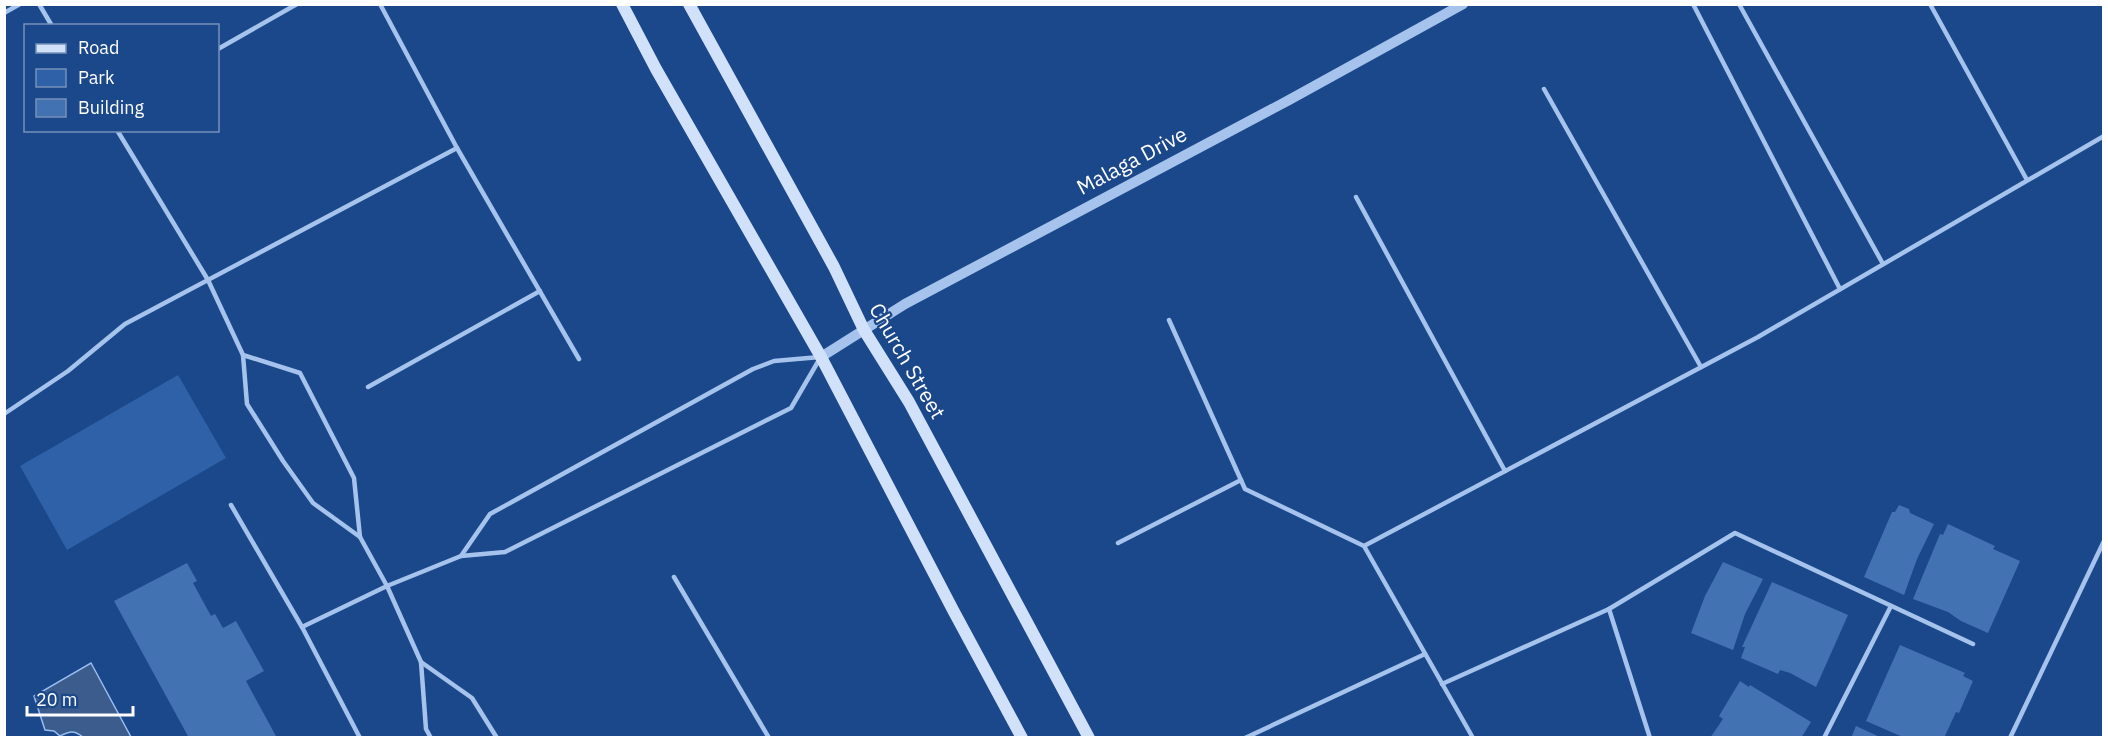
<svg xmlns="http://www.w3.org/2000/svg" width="2108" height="742" viewBox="0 0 2108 742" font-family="'IBM Plex Sans',sans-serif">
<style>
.green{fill:#2e61a8}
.water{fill:#3b5c8c;stroke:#98beef;stroke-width:1.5}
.building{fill:#4372b2}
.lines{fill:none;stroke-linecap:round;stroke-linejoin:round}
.service{stroke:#a5c3ed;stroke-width:4.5}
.tertiary{stroke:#a5c3ed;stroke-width:10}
.secondary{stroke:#d1e1f9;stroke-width:12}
.labels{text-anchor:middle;stroke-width:4.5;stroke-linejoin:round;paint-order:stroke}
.street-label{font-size:21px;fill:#fff;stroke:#1b488a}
</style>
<rect width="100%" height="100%" fill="#1b488a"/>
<path class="green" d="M178 375 226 458 67 550 20 466Z"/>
<path class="water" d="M91 663 131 737H83C74 730 70 731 60 736L54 731 45 730 34 696Z"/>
<g class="building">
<path d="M1899 505 1909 509 1910 513 1934 524 1917 559 1904 595 1864 577 1892 512H1895Z"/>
<path d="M1948 524 1995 546 1993 549 2020 561 1988 633 1961 621 1948 612 1913 599 1940 534 1943 535Z"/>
<path d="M1723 562 1763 579 1745 614 1733 650 1691 633 1705 596Z"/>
<path d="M187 563 197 581 193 583 211 616 215 614 223 628 236 621 264 671 246 681 277 738H189L114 601Z"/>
<path d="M1772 582 1848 615 1816 687 1790 673 1780 670 1778 674 1741 658 1745 647H1742Z"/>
<path d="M1900 645 1965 673 1963 676 1973 681 1959 713 1956 712 1944 738H1905L1866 721Z"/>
<path d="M1740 681 1749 687 1750 685 1811 722 1801 738H1710L1723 719 1719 716Z"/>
<path d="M1856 726 1882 738H1851Z"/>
</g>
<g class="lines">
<g class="service">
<path d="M39 4 52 26"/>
<path d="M1693 4 1840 289"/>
<path d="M1739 4 1883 264"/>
<path d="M1930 4 2027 180"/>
<path d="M4 13 20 4"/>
<path d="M218 49 297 4"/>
<path d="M1544 89 1701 367"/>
<path d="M117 130 208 280 243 355 247 404 283 461 313 503 360 537"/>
<path d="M457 148 579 359"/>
<path d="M1356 197 1505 471"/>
<path d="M1169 320 1245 489 1364 546 1758 337 2104 136"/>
<path d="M243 355 300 373 354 478 360 537 387 586 421 662 426 729 431 738"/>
<path d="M368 387 540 291"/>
<path d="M4 414 68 371 125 324 457 148 380 4"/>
<path d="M231 505 302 627 360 738"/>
<path d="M1118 543 1241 480"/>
<path d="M1364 546 1473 738"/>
<path d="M461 556 490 514 753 369 774 361 820 357"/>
<path d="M674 577 769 738"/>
<path d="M1609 609 1650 738"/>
<path d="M302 627 387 586 461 556 505 552 791 408 819 360"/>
<path d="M421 662 472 698 497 738"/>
<path d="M1442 684 1609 609 1735 533 1973 644"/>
<path d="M1245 738 1425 654"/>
<path d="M1824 738 1891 606"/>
<path d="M2010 738 2104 541"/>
</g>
<path class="tertiary" d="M821 357 905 304 1289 100 1463 4"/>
<g class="secondary">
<path d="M622 4 656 69 821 357 953 610 1022 738"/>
<path d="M689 4 834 267 864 330 909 402 1089 738"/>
</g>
</g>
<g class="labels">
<g class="street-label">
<text transform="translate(1132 161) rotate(-28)" y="7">Malaga Drive</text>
<text transform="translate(907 361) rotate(60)" y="7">Church Street</text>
</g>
</g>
<rect width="2108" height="742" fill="none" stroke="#ffffff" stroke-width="12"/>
<rect x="24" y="24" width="195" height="108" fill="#1b488a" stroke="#7691b9" stroke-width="1.5"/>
<rect x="36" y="44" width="30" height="9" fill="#d1e1f9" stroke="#7691b9" stroke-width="1.5"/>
<text x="78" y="54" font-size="18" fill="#ffffff">Road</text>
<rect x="36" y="69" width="30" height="18" fill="#2e61a8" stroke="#7691b9" stroke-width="1.5"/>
<text x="78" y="84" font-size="18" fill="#ffffff">Park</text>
<rect x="36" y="99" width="30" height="18" fill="#4372b2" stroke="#7691b9" stroke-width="1.5"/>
<text x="78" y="114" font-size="18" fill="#ffffff">Building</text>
<path d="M27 706v9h106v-9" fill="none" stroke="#ffffff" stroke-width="3"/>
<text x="36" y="706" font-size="18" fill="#ffffff" stroke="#1b488a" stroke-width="4.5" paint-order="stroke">20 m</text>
</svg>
